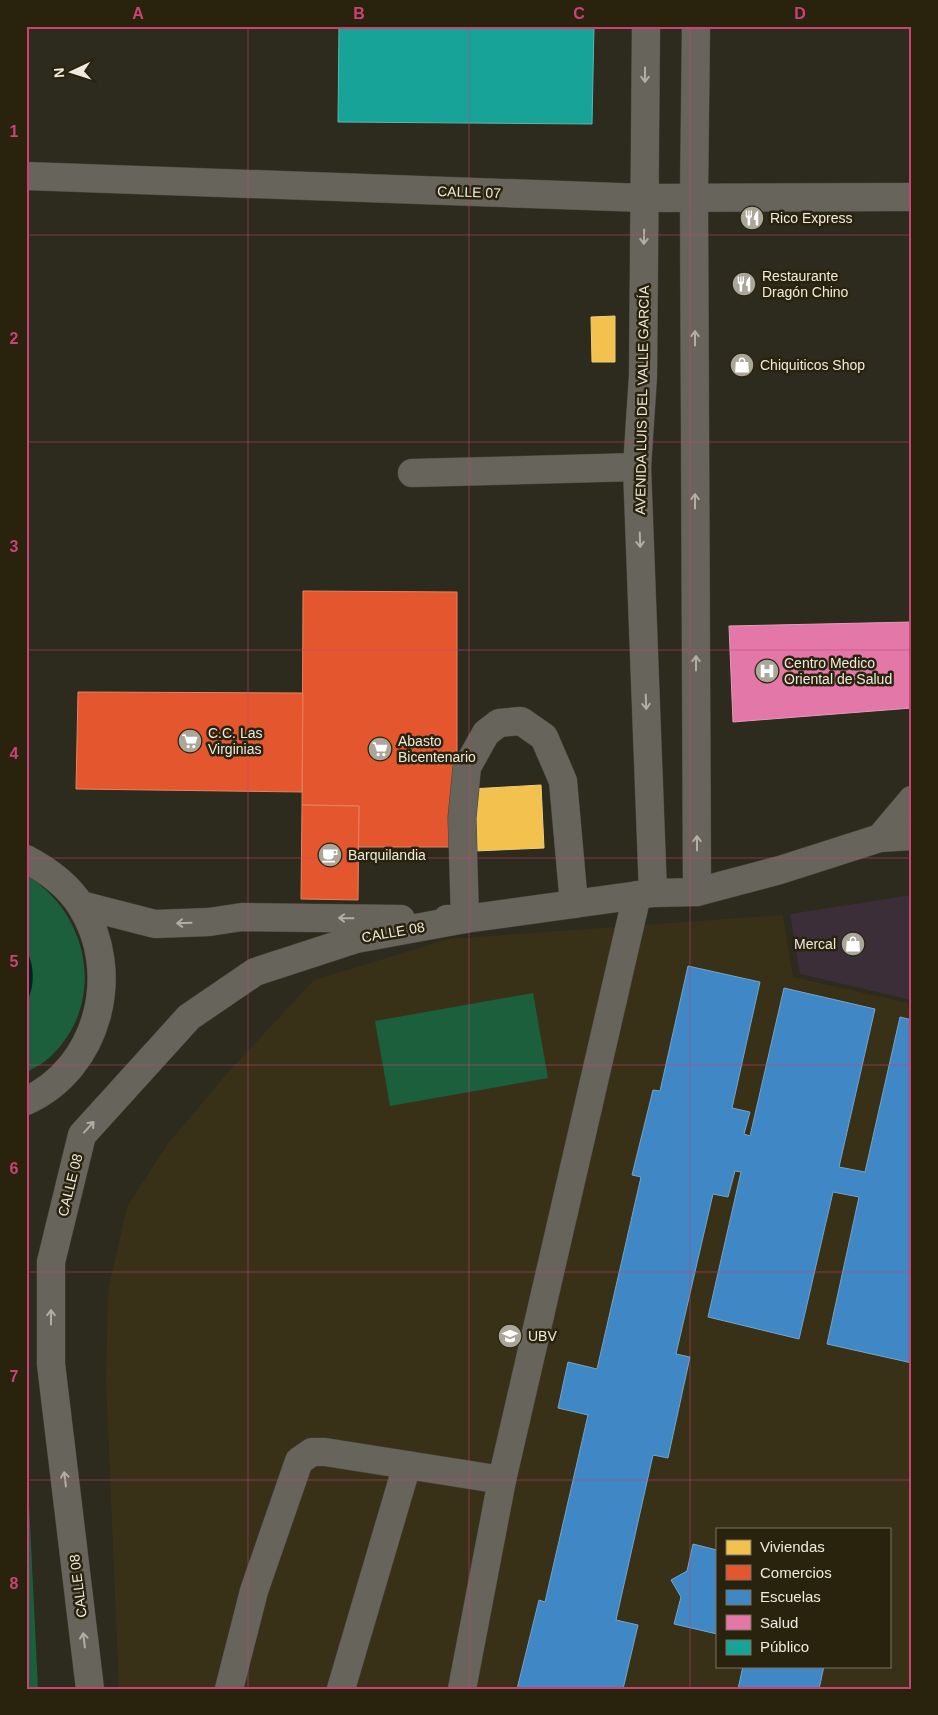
<svg xmlns="http://www.w3.org/2000/svg" width="938" height="1715" viewBox="0 0 938 1715" font-family="Helvetica,sans-serif">
<style>
.commercial{fill:#3c2e38}
.built{fill:#393117;fill-rule:evenodd}
.green{fill:#1b5f3d}
.water{fill:#042125}
.homes{fill:#f2c14e;stroke:#f1cd79}
.shops{fill:#e4572e;stroke:#e78362}
.schools{fill:#3f88c5;stroke:#74a5cc}
.health{fill:#e377a8;stroke:#e69ab8}
.public{fill:#17a398;stroke:#58b8ad}
.lines{fill:none;stroke-linecap:round;stroke-linejoin:round}
.minor-casing{stroke:#48453c;stroke-width:29}
.minor{stroke:#67645c;stroke-width:28}
.oneway{stroke:#b1aea3}
.grid{fill:none;stroke:#cb4275;stroke-width:1;stroke-opacity:0.55}
.labels{text-anchor:middle;stroke-width:5;stroke-linejoin:round;paint-order:stroke}
.street-label{font-size:14px;fill:#eeeadd;stroke:#29230e}
.poi-label{font-size:14px;fill:#eeeadd;stroke:#29230e;text-anchor:start}
.neatline{fill:none;stroke:#cb4275;stroke-width:2}
.grid-label{font-size:16px;text-anchor:middle;font-weight:bold;fill:#cb4275}
</style>
<rect width="100%" height="100%" fill="#2d2a1e"/>
<path class="commercial" d="M912 895V1000L800 974 790 914Z"/>
<path class="built" d="M783 915 793 977 912 1004V1689H119L106 1381 108 1291 127 1207 166 1146 230 1070 314 980 449 939ZM717 1529H889V1666H717Z"/>
<g class="green">
<path d="M26 875C91 914 107 1005 49 1058 42 1064 33 1068 26 1073Z"/>
<path d="M533 993 548 1078 390 1106 375 1021Z"/>
<path d="M26 1439 38 1689H26Z"/>
</g>
<path class="water" d="M26 950C35 965 35 988 26 1003Z"/>
<g class="homes">
<path d="M615 316V362H592L591 317Z"/>
<path d="M541 785 544 848 475 851 471 789Z"/>
</g>
<g class="shops">
<path d="M303 591 457 592V847H358L359 806 302 805Z"/>
<path d="M78 692 303 693 302 792 76 789Z"/>
<path d="M302 805 359 806 358 900 301 899Z"/>
</g>
<g class="schools">
<path d="M688 966 760 982 732 1108 750 1112 744 1134 750 1136 784 988 875 1009 839 1167 865 1172 900 1017 912 1020V1363L827 1344 859 1197 833 1192 799 1339 708 1317 741 1172 735 1171 728 1197 713 1194 676 1354 690 1357 668 1458 653 1455 616 1620 638 1625 623 1689H517L539 1600 545 1602 588 1415 558 1408 568 1362 597 1369 641 1177 632 1175 653 1090 660 1091Z"/>
<path d="M693 1544 717 1550V1634L674 1624 681 1597 671 1580 687 1571Z"/>
<path d="M743 1666H824L819 1689H738Z"/>
</g>
<path class="health" d="M912 622V708L733 722 729 626Z"/>
<path class="public" d="M339 26H594L592 124 338 122Z"/>
<g class="lines">
<g class="minor-casing">
<g id="minor">
<path d="M646 26 643 376 637 467 653 893"/>
<path d="M696 26 694 197 697 892"/>
<path d="M26 176 645 198 912 197"/>
<path d="M412 473 637 467"/>
<path d="M880 838 912 800"/>
<path d="M26 859C47 870 68 885 81 906 123 972 99 1068 26 1101"/>
<path d="M81 905 155 924 209 922 242 917 401 919"/>
<path d="M447 919H465L653 893 697 892 780 870 880 838 912 836"/>
<path d="M465 919 462 818 467 767 486 733 499 723 521 721 544 737 563 781 574 904"/>
<path d="M90 1689 51 1364V1262L82 1135 189 1017 255 972 356 939 465 919"/>
<path d="M229 1689 254 1591 299 1461 312 1452H325L502 1480"/>
<path d="M341 1689 407 1465"/>
<path d="M462 1689 502 1480 637 895"/>
</g>
</g>
<use href="#minor" class="minor"/>
</g>
<defs><path id="oneway-shaft" d="M-6 0H5M1.5-3L5.5 0L1.5 3" fill="none" stroke-width="1.6" stroke-linecap="round" stroke-linejoin="round" transform="scale(1.25)"/></defs>
<g class="oneway">
<use href="#oneway-shaft" transform="translate(645 75) rotate(90)"/>
<use href="#oneway-shaft" transform="translate(644 237) rotate(91)"/>
<use href="#oneway-shaft" transform="translate(695 338) rotate(-90)"/>
<use href="#oneway-shaft" transform="translate(695 501) rotate(-90)"/>
<use href="#oneway-shaft" transform="translate(640 540) rotate(88)"/>
<use href="#oneway-shaft" transform="translate(696 663) rotate(-90)"/>
<use href="#oneway-shaft" transform="translate(646 702) rotate(88)"/>
<use href="#oneway-shaft" transform="translate(697 843) rotate(-90)"/>
<use href="#oneway-shaft" transform="translate(346 918) rotate(-179)"/>
<use href="#oneway-shaft" transform="translate(184 923) rotate(178)"/>
<use href="#oneway-shaft" transform="translate(89 1127) rotate(-48)"/>
<use href="#oneway-shaft" transform="translate(51 1317) rotate(-90)"/>
<use href="#oneway-shaft" transform="translate(65 1479) rotate(-97)"/>
<use href="#oneway-shaft" transform="translate(84 1640) rotate(-97)"/>
</g>
<path class="grid" d="M248 26V1689M469 26V1689M690 26V1689M26 235H912M26 442H912M26 650H912M26 858H912M26 1065H912M26 1272H912M26 1480H912"/>
<defs>
<g id="restaurant-disc" transform="scale(1.25)"><circle r="9.5" fill="#aaa79a" stroke="#29230e"/><path d="M-5-6h1v4h1v-4h1v4h1v-4h1v5L-1.5 .5V6h-2V.5L-5-1ZM5-6V6H3V1.5H1.5Q1.5-4 5-6Z" fill="#fff"/></g>
<g id="shop-disc" transform="scale(1.25)"><circle r="9.5" fill="#aaa79a" stroke="#29230e"/><path d="M-5-2.5h2.3a2.7 3.5 0 0 1 5.4 0H5L5.5 6h-11ZM-1.5-2.5h3a1.5 2.3 0 0 0-3 0Z" fill="#fff"/></g>
<g id="hospital-disc" transform="scale(1.25)"><circle r="9.5" fill="#aaa79a" stroke="#29230e"/><path d="M-5-5h3v3.5h4V-5h3V5h-3V1.5h-4V5h-3Z" fill="#fff"/></g>
<g id="supermarket-disc" transform="scale(1.25)"><circle r="9.5" fill="#aaa79a" stroke="#29230e"/><path d="M-6-5.5h2.5l.6 2H6L4.5 2H-2.5L-4.4-4H-6ZM-1.5 3.2a1.3 1.3 0 1 0 .1 0ZM3 3.2a1.3 1.3 0 1 0 .1 0Z" fill="#fff"/></g>
<g id="cafe-disc" transform="scale(1.25)"><circle r="9.5" fill="#aaa79a" stroke="#29230e"/><path d="M-5.5-4.5H6V0H3Q3 3.5 0 3.5H-2.5Q-5.5 3.5-5.5 0ZM3-3.2v2h1.7v-2ZM-6 4.5H4V6H-6Z" fill="#fff"/></g>
<g id="university-disc" transform="scale(1.25)"><circle r="9.5" fill="#aaa79a" stroke="#29230e"/><path d="M0-5L7-2L0 1L-7-2ZM-4 1L0 2.5L4 1V4Q0 6-4 4Z" fill="#fff"/></g>
</defs>
<g fill-rule="evenodd">
<use href="#restaurant-disc" x="752" y="218"/>
<use href="#restaurant-disc" x="744" y="284"/>
<use href="#shop-disc" x="742" y="365"/>
<use href="#hospital-disc" x="767" y="671"/>
<use href="#supermarket-disc" x="190" y="741"/>
<use href="#supermarket-disc" x="380" y="749"/>
<use href="#cafe-disc" x="330" y="855"/>
<use href="#shop-disc" x="853" y="944"/>
<use href="#university-disc" x="510" y="1336"/>
</g>
<g class="labels">
<g class="street-label">
<text transform="translate(469 192) rotate(2)" y="5">CALLE 07</text>
<text transform="translate(642 400) rotate(-89)" y="5">AVENIDA LUIS DEL VALLE GARCÍA</text>
<text transform="translate(393 932) rotate(-10)" y="5">CALLE 08</text>
<text transform="translate(70 1185) rotate(-76)" y="5">CALLE 08</text>
<text transform="translate(78 1586) rotate(-97)" y="5">CALLE 08</text>
</g>
<g class="poi-label">
<text x="770" y="223">Rico Express</text>
<text x="762" y="281">Restaurante<tspan x="762" dy="16">Dragón Chino</tspan></text>
<text x="760" y="370">Chiquiticos Shop</text>
<text x="784" y="668">Centro Medico<tspan x="784" dy="16">Oriental de Salud</tspan></text>
<text x="208" y="738">C.C. Las<tspan x="208" dy="16">Virginias</tspan></text>
<text x="398" y="746">Abasto<tspan x="398" dy="16">Bicentenario</tspan></text>
<text x="348" y="860">Barquilandia</text>
<text x="836" y="949" text-anchor="end">Mercal</text>
<text x="528" y="1341">UBV</text>
</g>
</g>
<rect width="938" height="1715" fill="none" stroke="#29230e" stroke-width="55"/>
<rect x="716" y="1528" width="175" height="140" fill="#29230e" stroke="#787361"/>
<rect x="726" y="1540" width="25" height="15" fill="#f2c14e" stroke="#787361"/>
<text x="760" y="1552" font-size="15" fill="#eeeadd">Viviendas</text>
<rect x="726" y="1565" width="25" height="15" fill="#e4572e" stroke="#787361"/>
<text x="760" y="1578" font-size="15" fill="#eeeadd">Comercios</text>
<rect x="726" y="1590" width="25" height="15" fill="#3f88c5" stroke="#787361"/>
<text x="760" y="1602" font-size="15" fill="#eeeadd">Escuelas</text>
<rect x="726" y="1615" width="25" height="15" fill="#e377a8" stroke="#787361"/>
<text x="760" y="1628" font-size="15" fill="#eeeadd">Salud</text>
<rect x="726" y="1640" width="25" height="15" fill="#17a398" stroke="#787361"/>
<text x="760" y="1652" font-size="15" fill="#eeeadd">Público</text>
<g transform="translate(72 72) rotate(266)" stroke="#29230e" stroke-width="4" paint-order="stroke">
<path d="M0-4L9 19L0 12L-9 19Z" fill="#eeeadd"/>
<text y="-8" font-size="14" font-weight="bold" text-anchor="middle" fill="#eeeadd">N</text>
</g>
<rect x="28" y="28" width="882" height="1660" class="neatline"/>
<g class="grid-label">
<text x="138" y="19">A</text>
<text x="359" y="19">B</text>
<text x="579" y="19">C</text>
<text x="800" y="19">D</text>
<text x="14" y="137">1</text>
<text x="14" y="344">2</text>
<text x="14" y="552">3</text>
<text x="14" y="759">4</text>
<text x="14" y="967">5</text>
<text x="14" y="1174">6</text>
<text x="14" y="1382">7</text>
<text x="14" y="1589">8</text>
</g>
</svg>
